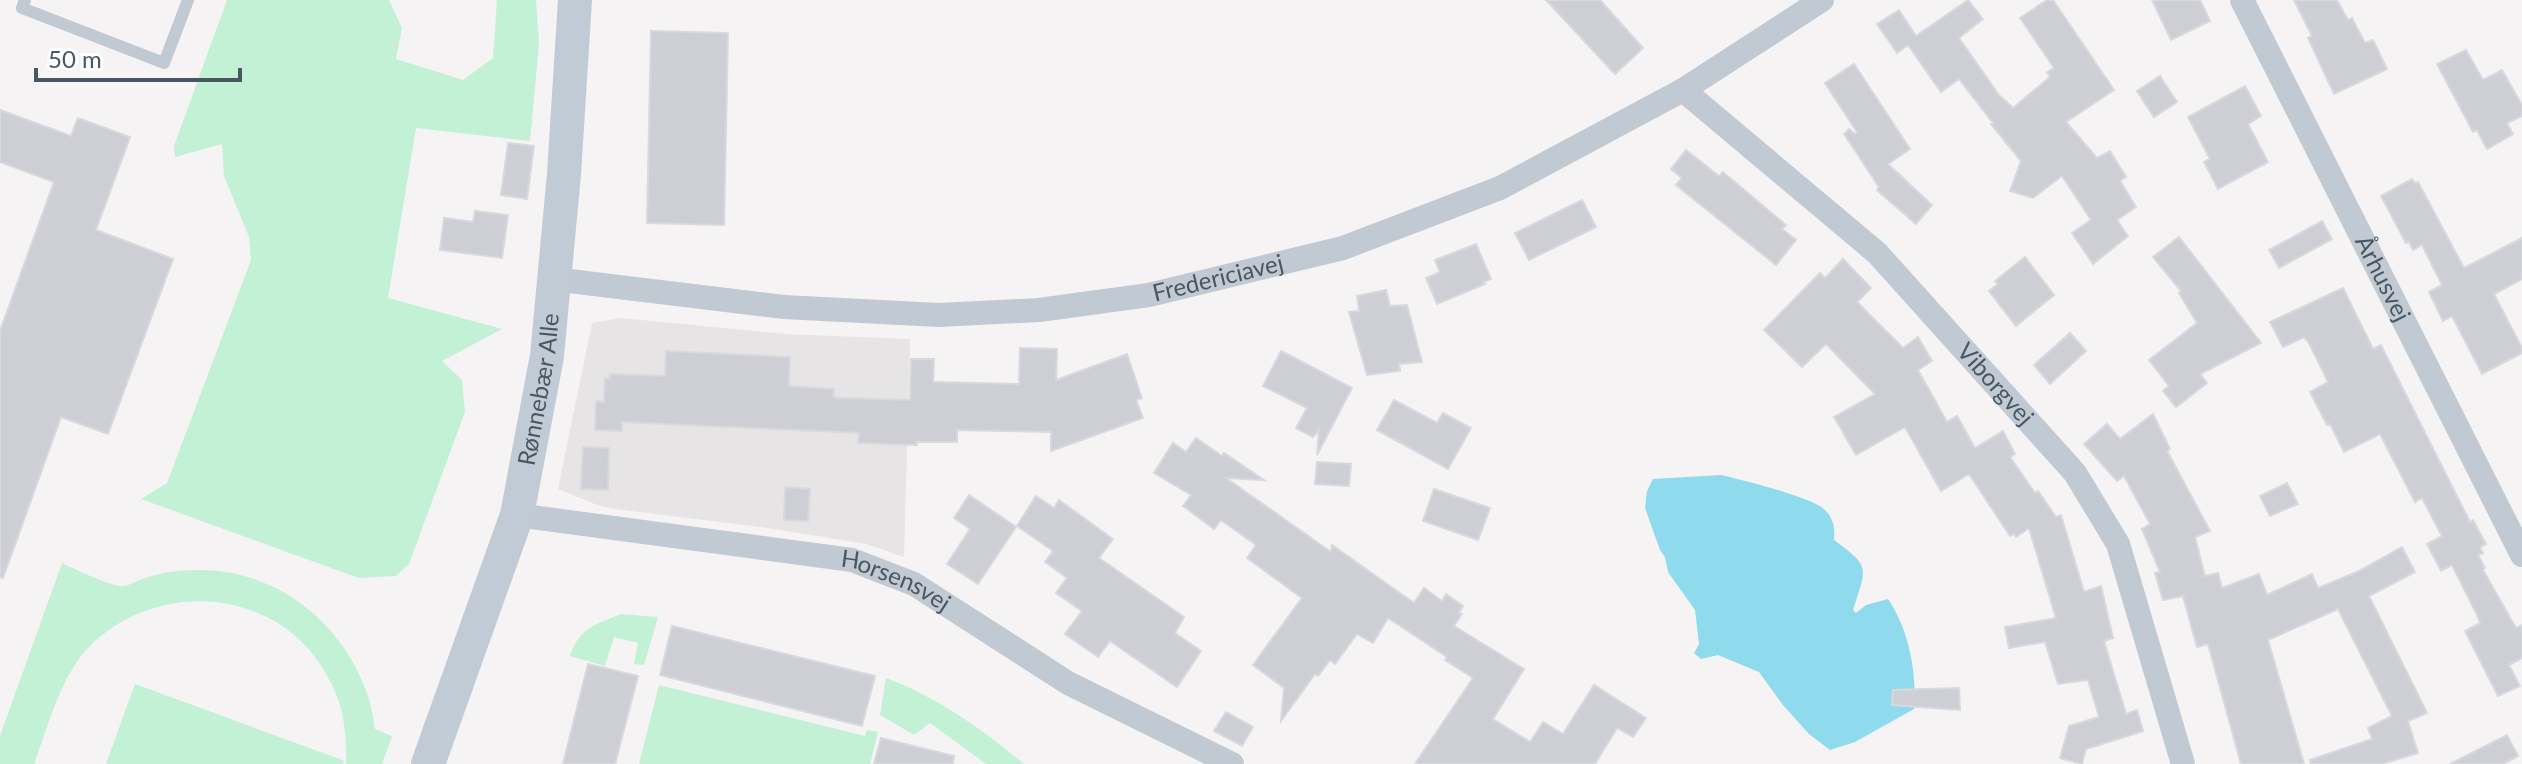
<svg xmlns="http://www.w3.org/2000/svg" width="2522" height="764" viewBox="0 0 2522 764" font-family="Lato,sans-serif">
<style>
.education{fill:#e6e4e5}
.green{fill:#c3f1d5}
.water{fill:#90daee}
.building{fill:#cdcfd5;stroke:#d7d9de;stroke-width:2}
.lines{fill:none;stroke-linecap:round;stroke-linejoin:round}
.service{stroke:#c1cad2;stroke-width:12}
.minor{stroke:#c1cad2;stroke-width:24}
.secondary{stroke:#c1cbd6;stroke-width:34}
.labels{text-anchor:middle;stroke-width:8;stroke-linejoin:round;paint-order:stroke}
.street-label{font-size:24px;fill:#4a5661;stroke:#fff}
</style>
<rect width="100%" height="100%" fill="#f5f3f3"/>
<path class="education" d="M621 318 784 334 910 339 904 557 866 544 768 528 615 509 597 505 558 489 592 323Z"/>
<g class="green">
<path d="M227 0H389L402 28 396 59 463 80 493 58 497 0H536L539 44 530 141 416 128 388 298 502 329 442 361 462 380 465 412 409 564 396 576 359 578 141 499 167 483 251 260 249 237 224 176 222 144 175 157 174 146Z"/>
<path d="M62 563C75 569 113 588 125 586 130 585 137 581 142 579 159 573 178 570 196 570 274 568 342 621 367 693 371 704 373 717 375 729L392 736 382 764H346C347 735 344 707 330 681 286 592 169 576 96 640 61 671 50 722 34 764H0V736Z"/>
<path d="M621 614 658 617 644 665 634 664 638 643 614 637 605 666 570 656C580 627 595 625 621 614Z"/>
<path d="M886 678C937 697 982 729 1024 764H986L930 723 914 735 880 715Z"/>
<path d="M135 684 345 761 343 764H106Z"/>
<path d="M659 685 865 736 867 730 878 732 870 764H639Z"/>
</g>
<path class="water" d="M1721 475C1742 480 1812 497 1825 510 1834 519 1835 529 1834 540 1872 568 1866 567 1853 610L1856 613 1866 605 1888 599C1909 630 1917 672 1914 709L1855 742 1830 750 1809 734 1783 705 1759 672 1718 655 1701 659 1694 653 1699 644 1695 610 1668 572 1665 557 1660 550 1645 508 1647 491 1653 479Z"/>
<g class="building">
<path d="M1546 0H1600L1643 48 1615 74Z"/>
<path d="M1968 0 1983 19 1959 38 1999 95 2013 108 2050 77 2047 72 2054 68 2020 18 2047 0H2053L2114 90 2066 122 2097 158 2110 151 2126 177 2120 181 2136 207 2117 220 2128 236 2093 264 2072 233 2091 220 2062 176 2033 198 2010 191 2021 161 1991 124 1993 123 1959 79 1941 92 1908 45 1897 53 1877 24 1899 10 1916 36Z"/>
<path d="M2152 0H2200L2210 21 2171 40Z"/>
<path d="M2294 0H2337L2348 20 2352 18 2365 43 2373 40 2387 69 2334 94 2308 38 2312 36Z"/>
<path d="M651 31 728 33 724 225 647 223Z"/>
<path d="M2466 50 2483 80 2502 70 2522 105V116L2507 123 2513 134 2487 149 2477 130 2473 132 2437 64Z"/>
<path d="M1854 64 1910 149 1888 164 1932 205 1916 224 1877 190 1879 187 1844 134 1849 129 1855 134 1857 132 1825 83Z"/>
<path d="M2160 76 2177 102 2154 117 2137 91Z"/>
<path d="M2245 86 2261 116 2248 124 2268 162 2218 189 2204 162 2210 159 2188 117Z"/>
<path d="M0 110 71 136 78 118 130 137 96 230 173 259 108 434 61 417 3 578 0 577V331L54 182 0 162Z"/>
<path d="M508 143 534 146 527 199 501 195Z"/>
<path d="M1686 150 1719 176 1723 172 1786 225 1782 229 1796 240 1776 265 1676 185 1682 178 1671 169Z"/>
<path d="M2412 179 2415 183 2418 182 2464 268 2522 238V279L2494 294 2522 348V353L2482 374 2452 316 2443 321 2429 292 2442 285 2422 245 2413 250 2409 242 2406 243 2381 196Z"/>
<path d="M1582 200 1596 227 1529 260 1515 233Z"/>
<path d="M475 211 508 215 502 258 440 250 444 218 473 222Z"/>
<path d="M2322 221 2332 239 2279 268 2269 250Z"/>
<path d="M2179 237 2261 343 2200 374 2207 383 2176 407 2163 391 2169 386 2149 360 2197 323 2179 293 2181 291 2153 257Z"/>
<path d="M1476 244 1491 279 1484 282 1485 284 1437 304 1426 278 1440 272 1435 260Z"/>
<path d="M2025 257 2054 295 2016 326 1989 291 1998 284 1995 281Z"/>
<path d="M1843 259 1871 288 1857 302 1903 348 1918 337 1932 361 1918 370 1947 422 1957 416 1975 448 2003 431 2015 454 2010 457 2035 493 2038 491 2056 517 2061 515 2084 592 2101 586 2113 638 2104 641 2126 714 2137 710 2143 731 2086 749 2082 764 2060 758 2069 726 2099 717 2088 680 2058 684 2045 642 2009 648 2005 627 2056 618 2029 528 2016 537 2014 534 2010 536 1969 474 1941 491 1905 427 1856 455 1834 417 1875 394 1826 344 1802 367 1764 330 1820 273 1825 278Z"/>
<path d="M2343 288 2373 349 2381 345 2470 522 2473 520 2486 544 2480 547 2483 553 2478 555 2485 568 2483 570 2516 628 2522 625V658L2509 665 2520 686 2498 696 2465 631 2480 623 2477 615 2452 565 2441 571 2427 544 2442 536 2422 498 2415 502 2380 434 2344 452 2330 424 2327 425 2310 392 2328 382 2309 343 2304 337 2283 347 2270 322Z"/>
<path d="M1386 290 1390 306 1407 305 1422 362 1399 364 1400 371 1367 375 1349 312 1359 311 1357 296Z"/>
<path d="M2070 333 2086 351 2050 384 2034 365Z"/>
<path d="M1020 348 1057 349 1056 380 1127 354 1142 398 1136 400 1143 418 1051 451V432L957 430V442H917V445L858 443 859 433 797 430 622 422V431L595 430 596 401 604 402 605 378 609 379 610 374 665 376 666 351 790 357 789 386 834 389 833 397 839 398 910 400 911 359H934L933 382 1019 384Z"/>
<path d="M1281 351 1352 388 1317 455 1319 430 1313 437 1296 428 1307 408 1263 386Z"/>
<path d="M1394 400 1437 423 1443 413 1471 428 1448 469 1377 430Z"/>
<path d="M2153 414 2170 449 2167 451 2210 531 2195 537 2205 576 2218 573 2222 588 2259 574 2267 595 2312 574 2318 588 2357 572 2402 547 2415 572 2369 596 2427 713 2408 721 2418 753 2382 764H2311L2310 760 2372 739 2368 728 2392 716 2338 609 2268 640 2304 764H2241L2208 644 2197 647 2183 596 2163 600 2155 573 2160 572 2142 529 2150 524 2124 476 2117 481 2084 444 2107 424 2120 439Z"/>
<path d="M1196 438 1222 456 1224 453 1264 480 1226 478 1331 552 1332 545 1414 603 1424 588 1442 601 1446 594 1463 606 1459 613 1462 614 1454 626 1524 669 1493 719 1530 742 1543 722 1563 734 1594 685 1646 718 1633 737 1617 728 1595 764H1415L1473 678 1445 660 1447 657 1388 618 1373 643 1357 634 1335 664 1330 660 1318 676 1315 674 1281 721 1284 688 1253 665 1302 598 1247 558 1256 545 1221 520 1214 529 1183 506 1191 495 1154 473 1173 443 1186 452Z"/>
<path d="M583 447 609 448 608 490 581 489Z"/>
<path d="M1317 462 1351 464 1349 486 1315 484Z"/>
<path d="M2287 483 2298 504 2270 516 2260 496Z"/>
<path d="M785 487 810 489 808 521 784 520Z"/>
<path d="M1434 489 1490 508 1478 540 1423 521Z"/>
<path d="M969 495 1016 527 978 584 947 564 970 529 954 518Z"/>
<path d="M1036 496 1054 508 1059 500 1110 537 1113 539 1099 558 1184 617 1175 633 1201 651 1177 687 1110 641 1098 657 1065 634 1082 611 1056 593 1067 578 1045 562 1053 551 1017 526Z"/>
<path d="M672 626 875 676 862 726 660 675Z"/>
<path d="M588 664 638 676 615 764H563Z"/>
<path d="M1959 688 1960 710 1892 705 1893 690Z"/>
<path d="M1226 712 1253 727 1242 746 1214 731Z"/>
<path d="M2507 735 2518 756 2503 764H2450Z"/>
<path d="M881 738 954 756 953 764H874Z"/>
</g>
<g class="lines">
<path class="service" d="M25 0 22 8 164 63 188 0"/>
<g class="minor">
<path id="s1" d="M2242 0 2522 555"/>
<path id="s2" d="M1683 90 1877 253 2075 473 2118 544 2183 764"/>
<path id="s3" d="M553 279 784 307 939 315 1039 310 1149 295 1343 248 1500 188 1683 90 1822 0"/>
<path id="s4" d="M517 515 852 560 914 584 1068 683 1232 764"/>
</g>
<path class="secondary" id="s5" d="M428 764 517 515 547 356 564 174 575 0"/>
</g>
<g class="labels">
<g class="street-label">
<text dy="8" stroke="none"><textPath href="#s3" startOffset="670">Fredericiavej</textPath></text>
<text dy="8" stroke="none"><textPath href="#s1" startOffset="312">Århusvej</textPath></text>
<text dy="8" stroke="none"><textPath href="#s2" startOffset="430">Viborgvej</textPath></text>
<text dy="8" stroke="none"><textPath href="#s5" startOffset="392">Rønnebær Alle</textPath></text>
<text dy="8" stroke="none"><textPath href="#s4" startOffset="386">Horsensvej</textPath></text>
</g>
</g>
<path d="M36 68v12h204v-12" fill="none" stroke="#4a5661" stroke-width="4"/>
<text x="48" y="68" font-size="24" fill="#4a5661" stroke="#ffffff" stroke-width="6" paint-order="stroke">50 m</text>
</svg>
